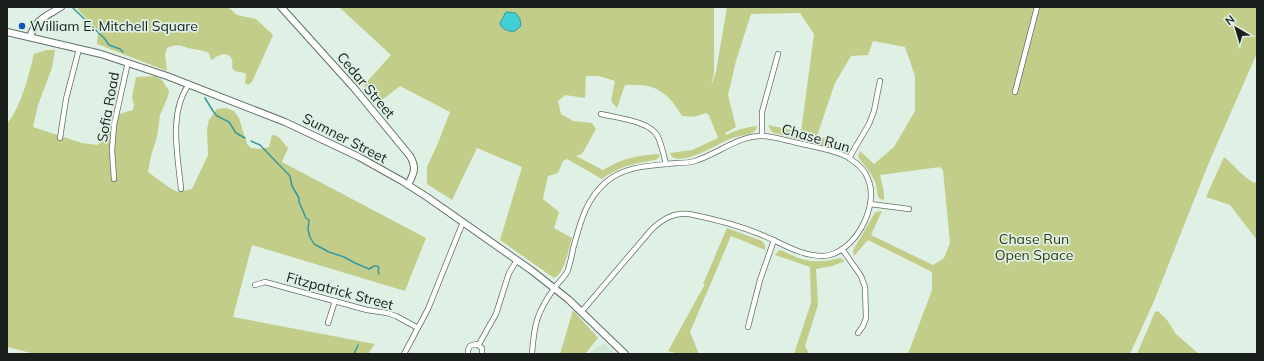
<svg xmlns="http://www.w3.org/2000/svg" width="1264" height="361" viewBox="0 0 1264 361" font-family="Mulish,sans-serif">
<style>
.built{fill:#cee7d7}
.green{fill:#c2cd89}
.water{fill:#42cfd5;stroke:#369a9d}
.lines{fill:none;stroke-linecap:round;stroke-linejoin:round}
.stream{stroke:#369a9d;stroke-width:1.5}
.street-casing{stroke:#617167;stroke-width:6}
.secondary-casing{stroke:#617167;stroke-width:8}
.street{stroke:#fff;stroke-width:4.5}
.secondary{stroke:#fff;stroke-width:6}
.poi-dot{fill:#194ebb;stroke:#dff1e5;stroke-width:1.5}
.labels{text-anchor:middle;stroke-width:3.5;stroke-linejoin:round;paint-order:stroke}
.poi-label{font-size:14px;fill:#191f1b;stroke:#dff1e5;text-anchor:start}
.street-label{font-size:14px;fill:#191f1b;stroke:#dff1e5}
.park-label{font-size:14px;fill:#343912;stroke:#dff1e5}
</style>
<rect width="100%" height="100%" fill="#dff1e5"/>
<path class="built" d="M604 343 616 354H589L593 350Z"/>
<g class="green">
<path d="M77 7H228L237 15 256 19 273 35 252 82 248 85 245 83 246 75 244 73 235 71 232 68C235 52 222 51 212 60L210 58 209 53C203 50 199 50 193 49 182 47 179 42 167 48L165 54 167 71 97 44 98 30 80 12Z"/>
<path d="M339 7H714V73L711 86 716 72 727 7H1257V53L1210 160 1154 301 1130 354H908L932 290V272L868 240 854 256 853 252 854 248 861 237 874 214 876 212 882 211 871 235 933 265 944 258 950 243 943 170 940 167 880 175 884 193V200L880 199 878 197 876 184 871 174 858 157 860 151 874 164 894 147 915 111V76L905 47 873 41 868 55 851 56 835 83 817 136 851 146 849 149 845 151 774 133 771 131 768 125 801 132 814 34 800 13 751 14 736 61 728 95 736 127 725 133 726 135C736 130 746 127 757 126 756 129 757 130 754 132 751 134 735 137 730 139 717 144 686 165 672 157L670 153 692 150 718 138 709 115 706 113 694 117 682 116C678 110 674 103 669 98 656 85 642 84 625 85L617 108 611 101 615 81 599 76H586L585 98 565 95 558 101 561 114 573 121 592 123 596 129 582 154 576 156 603 170C620 159 639 155 659 154 660 157 658 159 655 160 636 163 619 166 602 179L567 159 563 161 558 173 548 176 543 199 559 212 554 228 572 238C569 248 564 275 554 278L500 240 522 167 477 148 452 200 427 184V167L438 143 450 112 400 86 378 103 364 85 391 55Z"/>
<path d="M46 50H55L52 68 38 105 33 127 82 143 97 145 101 142C101 138 101 134 102 130 104 119 123 112 133 110L134 105 132 97 136 77 155 76 162 80 169 91 167 99 160 115 157 137 151 156 148 172 170 188 178 192 192 189 208 155 207 129 209 120 217 109 226 108 234 111 239 118 247 144 251 148 260 149 269 147 272 135C280 135 283 143 288 148L282 162 426 238 405 291 252 245 233 317 375 344 368 354H35L7 347V124C22 105 28 77 34 54Z"/>
<path d="M1224 157C1235 166 1241 175 1254 183L1257 181V240L1230 205 1206 197Z"/>
<path d="M727 228 762 241 765 245V250L731 236 690 332 699 354H679L668 351 705 284H703Z"/>
<path d="M781 250C786 252 791 255 796 257 810 263 825 262 840 258L845 261 832 266 816 269 818 305 805 346 809 354H794L811 303 810 267 775 255 778 251Z"/>
<path d="M573 310 598 338 585 354H560Z"/>
<path d="M1158 311 1167 320 1176 334 1199 354H1137L1155 312Z"/>
</g>
<path class="water" d="M507 12 516 13 520 19 521 26 515 31C509 32 503 30 500 24 500 20 504 18 505 13Z"/>
<g class="lines">
<g class="stream">
<path d="M73 8 105 39 109 45 120 49 123 52"/>
<path d="M205 98 213 111 217 116 229 122 236 133 245 138"/>
<path d="M251 141 260 145 290 176 292 186 299 198V202L306 218 309 220 308 230 310 237 314 244 329 252 344 257 355 263 369 269 374 266H377L379 268 378 271 379 274"/>
<path d="M354 354 358 345"/>
</g>
<g class="street-casing">
<g id="street">
<path d="M1015 92 1037 7"/>
<path d="M601 114C617 118 651 121 658 137 662 146 664 156 666 164"/>
<path d="M762 136V112L778 54"/>
<path d="M60 138 66 99 79 49"/>
<path d="M849 158 869 124 874 111 880 81"/>
<path d="M114 179 112 150 114 125 128 62"/>
<path d="M181 189C178 156 168 113 189 84"/>
<path d="M870 204 909 209"/>
<path d="M842 249 861 276 865 287 866 318 863 326 858 333"/>
<path d="M255 285 265 282 367 310 387 313 396 316 418 328"/>
<path d="M328 323 335 301"/>
<path d="M748 327 760 280 774 240"/>
<path d="M479 344 496 314 509 273 517 260"/>
<path d="M404 354 428 309 463 222"/>
<path d="M468 354V350L470 346 476 344 482 348V354"/>
<path d="M532 354C534 324 537 312 555 287 559 282 565 277 568 270 570 263 572 256 573 249 580 224 585 200 606 182 626 165 652 166 677 163 683 163 689 163 695 161 718 154 737 136 762 136 772 136 784 140 794 142 808 146 837 150 849 158 857 163 865 170 868 179 880 206 854 255 823 256 800 256 782 243 762 235 738 225 714 219 689 214 674 212 663 219 652 229L582 311"/>
</g>
</g>
<g class="secondary-casing">
<g id="secondary">
<path d="M281 7 354 88 410 156C417 168 414 173 408 185"/>
<path d="M7 32 101 54 167 76 285 122 359 157 402 181 427 197 531 270 568 299 625 354"/>
<path d="M30 37C35 19 47 16 61 7"/>
</g>
</g>
<use href="#street" class="street"/>
<use href="#secondary" class="secondary"/>
</g>
<circle class="poi-dot" cx="22" cy="26" r="4"/>
<g class="labels">
<g class="poi-label">
<text x="30" y="31">William E. Mitchell Square</text>
</g>
<g class="street-label">
<text transform="translate(366 85) rotate(50)" y="5">Cedar Street</text>
<text transform="translate(108 107) rotate(-80)" y="5">Sofia Road</text>
<text transform="translate(345 138) rotate(27)" y="5">Sumner Street</text>
<text transform="translate(816 138) rotate(16)" y="5">Chase Run</text>
<text transform="translate(340 291) rotate(15)" y="5">Fitzpatrick Street</text>
</g>
<g class="park-label">
<text x="1034" y="244">Chase Run<tspan x="1034" dy="16">Open Space</tspan></text>
</g>
</g>
<rect width="1264" height="361" fill="none" stroke="#191f1b" stroke-width="16"/>
<g transform="translate(1236 28) rotate(322)" stroke="#dff1e5" stroke-width="3" paint-order="stroke">
<path d="M0-3L7 15L0 10L-7 15Z" fill="#191f1b"/>
<text y="-6" font-size="11" font-weight="bold" text-anchor="middle" fill="#191f1b">N</text>
</g>
</svg>
